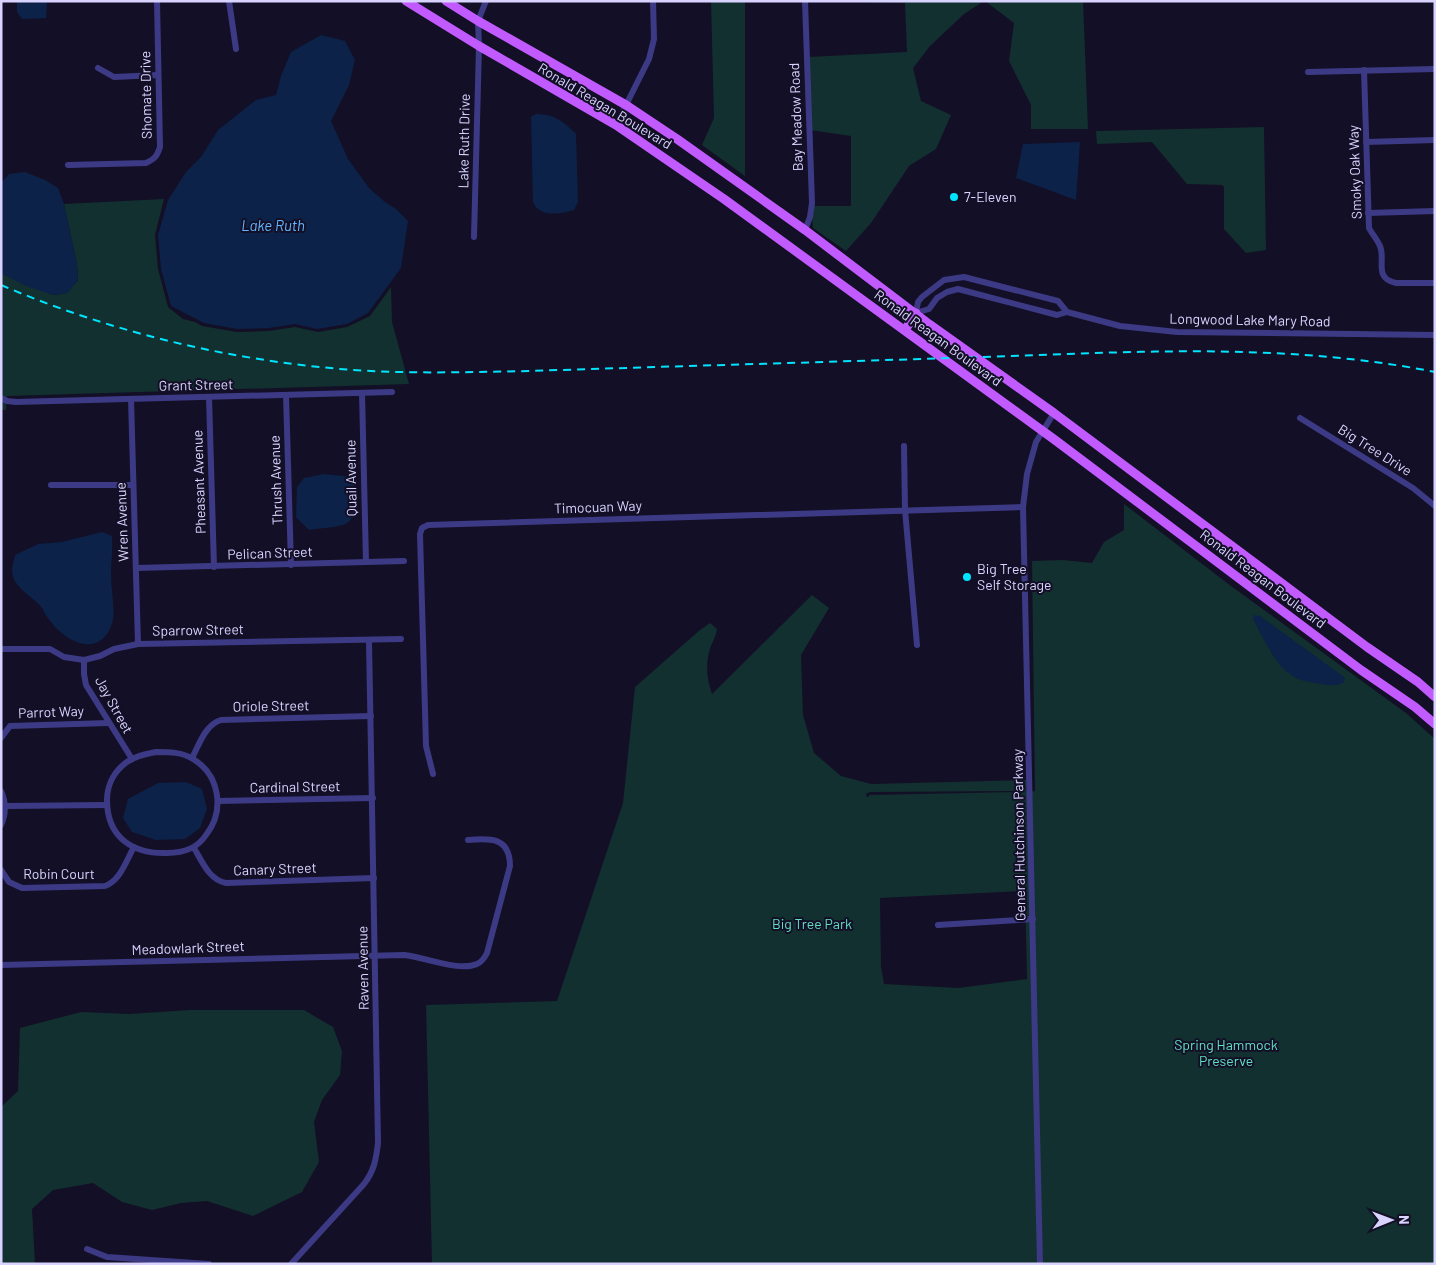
<svg xmlns="http://www.w3.org/2000/svg" width="1436" height="1265" viewBox="0 0 1436 1265" font-family="Barlow,sans-serif">
<style>
.green{fill:#12302f;fill-rule:evenodd}
.water{fill:#0c2248}
.lines{fill:none;stroke-linecap:round;stroke-linejoin:round}
.minor{stroke:#3d3a85;stroke-width:6}
.major{stroke:#c25bff;stroke-width:9}
.rail{stroke:#00e5ff;stroke-width:2;stroke-dasharray:8 6;stroke-linecap:butt}
.poi-dot{fill:#00e5ff;stroke:#130f26;stroke-width:2}
.labels{text-anchor:middle;stroke-width:4;stroke-linejoin:round;paint-order:stroke}
.street-label{font-size:14px;fill:#d9d4ff;stroke:#130f26}
.poi-label{font-size:14px;fill:#d9d4ff;stroke:#130f26;text-anchor:start}
.park-label{font-size:14px;fill:#5fe0c0;stroke:#130f26}
.water-label{font-size:15px;font-style:italic;fill:#62b6ff;stroke:#130f26}
</style>
<rect width="100%" height="100%" fill="#130f26"/>
<g class="green">
<path d="M711 1H745V176L702 145 714 118Z"/>
<path d="M808 1H984L964 14 930 46 913 68 921 101 951 115 936 149 909 166 871 223 846 251 813 228 811 206H851V136L810 130 809 57 907 52 905 3Z"/>
<path d="M985 1H1083L1088 129H1031V105L1009 61 1014 23Z"/>
<path d="M1264 127 1266 250 1246 253 1224 229V187L1222 185 1187 184 1152 142 1097 144 1096 131Z"/>
<path d="M164 199 155 235 158 269 168 307 183 319 195 322 202 326 237 332 269 331 295 327 318 332 347 327 370 316 391 287 392 322 409 384 7 396 6 410H1V273L26 285 53 295 67 293 78 280 77 265 64 204Z"/>
<path d="M1124 504 1231 586 1406 713 1435 739V1264H432L426 1005 557 1001 623 803 635 687 700 630 710 623 717 629C716 637 712 642 710 649 705 665 707 679 712 694L812 595 829 608 801 655 803 715 814 753 841 776 871 784 1026 780V792L1035 791 1032 561 1063 560 1092 563 1104 542 1124 530ZM1013 791 1016 792 869 795V797L866 796 867 793 871 792ZM1025 891 1027 979 958 988 884 984 881 967 880 898Z"/>
<path d="M190 1010H304L333 1027 342 1051 340 1075 322 1100 314 1122 319 1162 302 1192 253 1216 207 1201 181 1203 152 1210 122 1202 93 1183 53 1190 32 1209 35 1264H1V1107L18 1091 20 1028 81 1012 129 1014Z"/>
</g>
<g class="water">
<path d="M17 1H47L46 18 22 19 17 12Z"/>
<path d="M321 35 345 41 355 60 349 85 331 121 348 159 369 188 385 202 396 209 408 221 401 268 368 313 347 324 317 329 295 324 269 328 237 329 204 323 171 306 161 269 158 235 168 200 186 172 201 157 218 130 256 100 276 95 281 76 291 52Z"/>
<path d="M536 114C552 113 565 122 576 134L578 202 574 210C561 214 539 218 533 202L531 117Z"/>
<path d="M1080 142 1076 200 1016 178 1023 144Z"/>
<path d="M25 172 45 180 58 188 64 204 77 265 78 280 67 293 53 295 26 286 1 273V183L9 174Z"/>
<path d="M324 474 344 476 354 480C355 493 359 518 345 524 337 528 319 528 309 530L296 517 297 487 304 478Z"/>
<path d="M102 532 112 536C113 550 111 561 111 575 111 586 115 611 113 620 102 661 65 643 48 618 45 615 44 611 42 608 33 596 12 588 12 570 12 566 14 560 15 555L38 544 62 542Z"/>
<path d="M1254 615 1260 616 1344 677 1345 679 1343 683C1335 687 1325 685 1316 683 1308 682 1297 680 1290 674 1273 662 1263 637 1253 619Z"/>
<path d="M186 782 202 789 207 809 200 828 185 839 156 840 132 832 123 818 128 799 158 783Z"/>
</g>
<g class="lines">
<g class="minor">
<path d="M229 1 236 49"/>
<path d="M98 68 114 77 158 75"/>
<path d="M1364 70 1369 228C1372 234 1377 239 1380 246 1386 260 1373 278 1396 283H1435"/>
<path d="M1308 72 1435 69"/>
<path d="M616 125 649 59 654 39 653 1"/>
<path d="M1366 142 1435 140"/>
<path d="M68 165 146 163C155 159 157 156 160 147L157 1"/>
<path d="M1368 213 1435 211"/>
<path d="M805 230 810 217 812 203 805 1"/>
<path d="M474 237 479 46 478 21 486 1"/>
<path d="M1067 312 1058 301 964 277 944 280 922 297 918 302 916 313 929 309 937 298 947 292 958 289 1057 315 1067 312 1120 326 1177 332 1435 335"/>
<path d="M362 393 366 562"/>
<path d="M286 395 291 565"/>
<path d="M209 397 214 567"/>
<path d="M1 398 7 401 16 402 392 392"/>
<path d="M131 399 138 644"/>
<path d="M1300 418 1413 488 1435 506"/>
<path d="M904 446 905 510 917 645"/>
<path d="M51 485H133"/>
<path d="M136 568 404 561"/>
<path d="M1 649H50L64 657 84 660 100 656 114 649 138 644 401 639"/>
<path d="M84 660V674L86 685 132 759"/>
<path d="M1 738 10 726 109 723"/>
<path d="M156 752C169 752 182 752 193 759 220 775 225 811 206 835 197 849 183 853 167 853 132 854 107 837 107 800 107 788 112 775 122 766 131 757 144 754 156 752Z"/>
<path d="M192 758C200 743 205 725 221 720L371 716"/>
<path d="M433 774 426 746 420 534 422 528 428 525 1023 507"/>
<path d="M1 791C6 802 6 814 1 825"/>
<path d="M218 801 373 798"/>
<path d="M5 806 107 805"/>
<path d="M194 848C202 861 209 880 226 883L374 878"/>
<path d="M1 870 9 882 22 888 105 886C120 881 126 861 134 847"/>
<path d="M938 925 1033 919"/>
<path d="M1 965 404 955C424 957 459 972 477 964 482 962 485 957 487 953L510 866C510 837 490 838 468 840"/>
<path d="M87 1249 107 1257 209 1264"/>
<path d="M291 1264 364 1184C374 1171 376 1160 378 1143L369 640"/>
<path d="M1040 1264 1023 507 1027 474 1036 442 1054 413"/>
</g>
<g class="major">
<path d="M406 1 479 46 616 125 724 199 1055 440 1361 670 1415 707 1435 724"/>
<path d="M446 1 478 21 626 105 677 139 805 230 929 324 1054 413 1367 647 1418 682 1435 697"/>
<path d="M905 330 916 313"/>
</g>
<path class="rail" d="M1 285C113 333 232 361 353 370 412 374 471 372 530 371 680 366 831 362 981 357 1132 352 1285 342 1435 372"/>
</g>
<g class="poi-dot">
<circle cx="954" cy="197" r="5"/>
<circle cx="967" cy="577" r="5"/>
</g>
<g class="labels">
<g class="street-label">
<text transform="translate(146 95) rotate(-91)" y="5">Shomate Drive</text>
<text transform="translate(605 106) rotate(31)" y="5">Ronald Reagan Boulevard</text>
<text transform="translate(796 117) rotate(-92)" y="5">Bay Meadow Road</text>
<text transform="translate(464 141) rotate(-89)" y="5">Lake Ruth Drive</text>
<text transform="translate(1355 172) rotate(-92)" y="5">Smoky Oak Way</text>
<text transform="translate(1250 320) rotate(1)" y="5">Longwood Lake Mary Road</text>
<text transform="translate(938 338) rotate(36)" y="5">Ronald Reagan Boulevard</text>
<text transform="translate(196 385) rotate(-1)" y="5">Grant Street</text>
<text transform="translate(1375 450) rotate(32)" y="5">Big Tree Drive</text>
<text transform="translate(351 478) rotate(-91)" y="5">Quail Avenue</text>
<text transform="translate(276 480) rotate(-92)" y="5">Thrush Avenue</text>
<text transform="translate(199 482) rotate(-92)" y="5">Pheasant Avenue</text>
<text transform="translate(598 507) rotate(-2)" y="5">Timocuan Way</text>
<text transform="translate(122 522) rotate(-92)" y="5">Wren Avenue</text>
<text transform="translate(270 553) rotate(-2)" y="5">Pelican Street</text>
<text transform="translate(1263 579) rotate(37)" y="5">Ronald Reagan Boulevard</text>
<text transform="translate(198 630) rotate(-1)" y="5">Sparrow Street</text>
<text transform="translate(114 705) rotate(61)" y="5">Jay Street</text>
<text transform="translate(271 706) rotate(-1)" y="5">Oriole Street</text>
<text transform="translate(51 712) rotate(-2)" y="5">Parrot Way</text>
<text transform="translate(295 787) rotate(-1)" y="5">Cardinal Street</text>
<text transform="translate(1019 835) rotate(-91)" y="5">General Hutchinson Parkway</text>
<text transform="translate(275 869) rotate(-2)" y="5">Canary Street</text>
<text x="59" y="879">Robin Court</text>
<text transform="translate(188 948) rotate(-2)" y="5">Meadowlark Street</text>
<text transform="translate(363 968) rotate(-91)" y="5">Raven Avenue</text>
</g>
<g class="poi-label">
<text x="964" y="202">7-Eleven</text>
<text x="977" y="574">Big Tree<tspan x="977" dy="16">Self Storage</tspan></text>
</g>
<g class="park-label">
<text x="812" y="929">Big Tree Park</text>
<text x="1226" y="1050">Spring Hammock<tspan x="1226" dy="16">Preserve</tspan></text>
</g>
<g class="water-label">
<text x="273" y="231">Lake Ruth</text>
</g>
</g>
<rect width="1436" height="1265" fill="none" stroke="#d9d4ff" stroke-width="5"/>
<g transform="translate(1391 1220) rotate(89)" stroke="#130f26" stroke-width="4" paint-order="stroke">
<path d="M0-4L9 19L0 12L-9 19Z" fill="#d9d4ff"/>
<text y="-8" font-size="14" font-weight="bold" text-anchor="middle" fill="#d9d4ff">N</text>
</g>
</svg>
